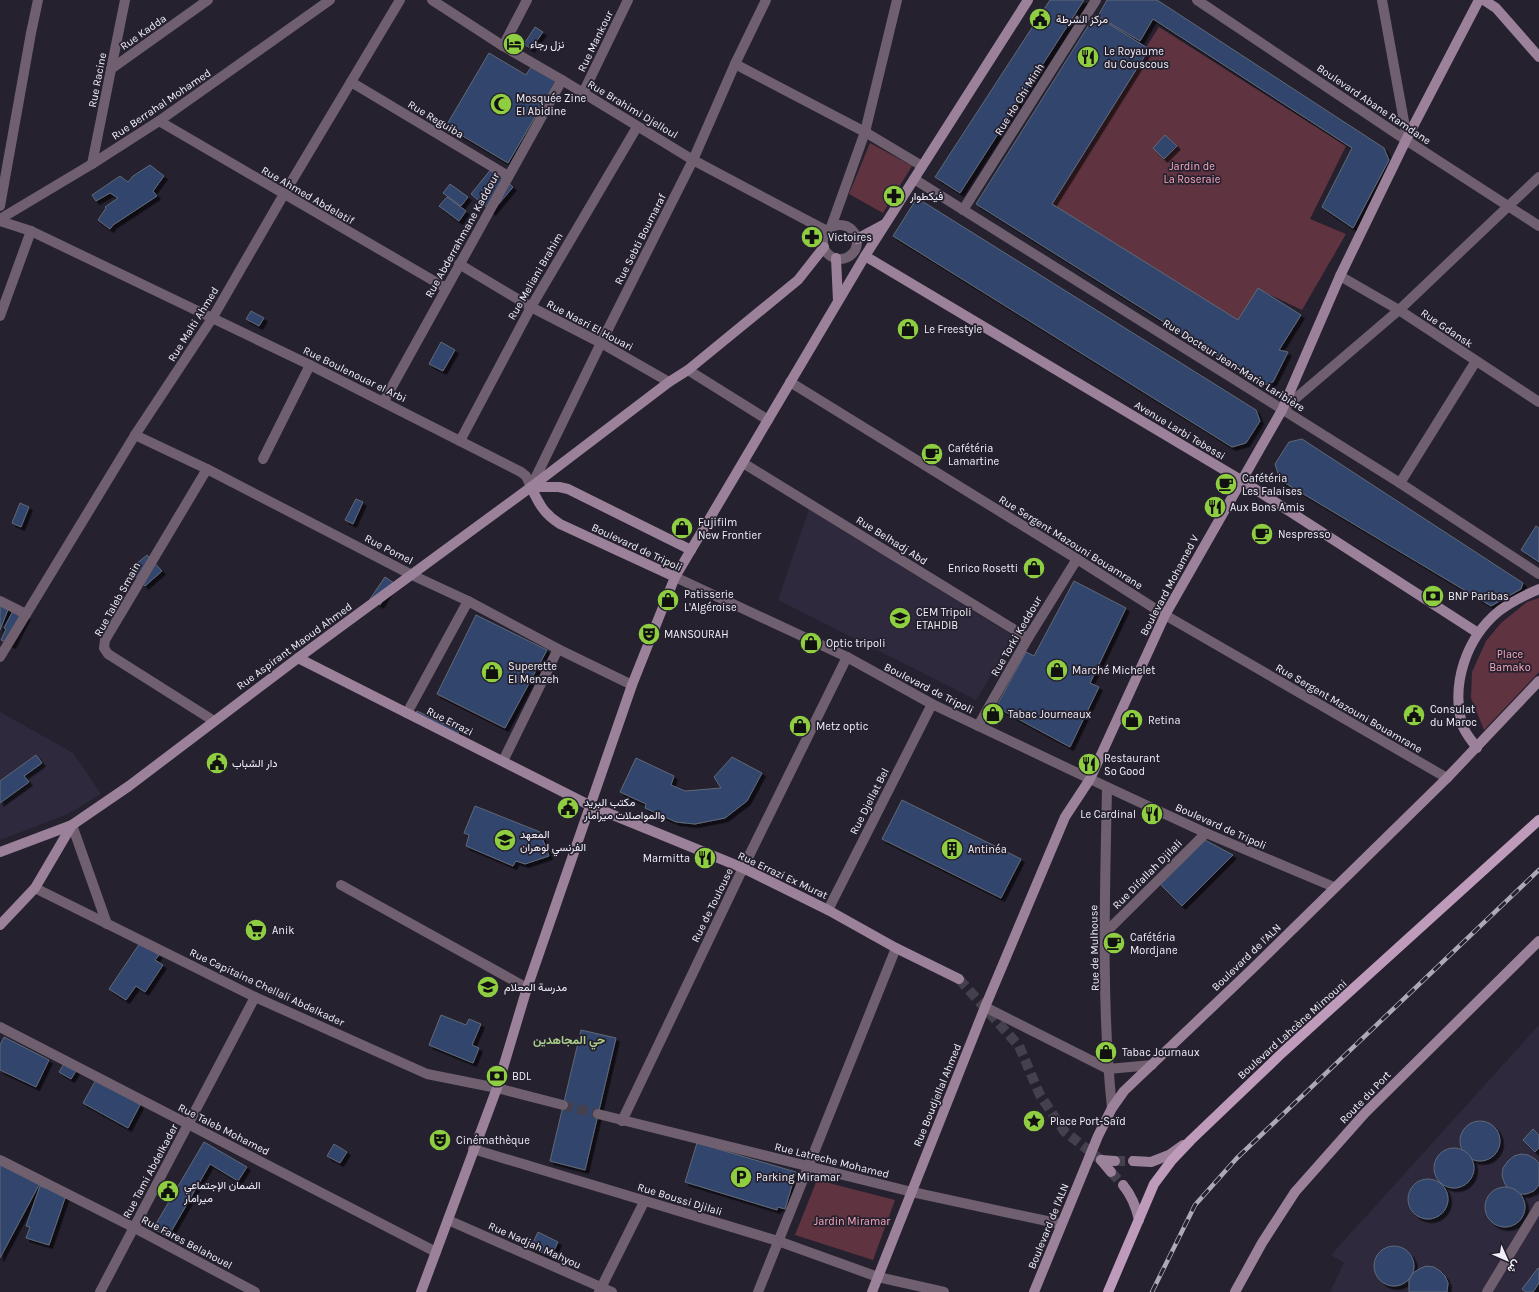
<svg xmlns="http://www.w3.org/2000/svg" width="1539" height="1292" viewBox="0 0 1539 1292" font-family="Karla,Vazirmatn,sans-serif">
<style>
.built{fill:#2e293d}
.green{fill:#5f3440}
.building{fill:#30456c;stroke:#616978;filter:url(#shadow)}
.lines{fill:none;stroke-linecap:round;stroke-linejoin:round}
.street-tunnel{stroke:#44404d;stroke-width:10;stroke-dasharray:10 5;stroke-linecap:butt}
.secondary-tunnel{stroke:#44404d;stroke-width:10;stroke-dasharray:10 5;stroke-linecap:butt}
.lane{stroke:#705f6f;stroke-width:10}
.street{stroke:#705f6f;stroke-width:10}
.secondary{stroke:#9c819a;stroke-width:10}
.primary{stroke:#be9abb;stroke-width:10}
.rail-casing{stroke:#acaab4;stroke-width:4.5}
.rail{stroke:#25212f;stroke-width:3;stroke-dasharray:9;stroke-linecap:butt}
.labels{text-anchor:middle;stroke-width:3.5;stroke-linejoin:round;paint-order:stroke}
.poi-label{font-size:11px;fill:#f2f0f9;stroke:#25212f;text-anchor:start}
.street-label{font-size:11px;fill:#f2f0f9;stroke:#25212f}
.park-label{font-size:11px;fill:#fca8bf;stroke:#25212f}
.neighbourhood-label{font-size:12px;font-weight:bold;fill:#abce89;stroke:#25212f}
</style>
<defs>
<filter id="shadow"><feDropShadow dx="3.5" dy="3.5" stdDeviation="0" flood-color="#0009"/></filter>
</defs>
<rect width="100%" height="100%" fill="#25212f"/>
<g class="built">
<path d="M809 509 1015 637 976 700 778 600Z"/>
<path d="M0 712 73 753 101 794 68 814 0 840Z"/>
<path d="M1539 1025V1292H1330L1344 1263 1331 1255Z"/>
</g>
<g class="green">
<path d="M1159 27 1346 146 1310 219 1346 234 1302 310 1258 289 1239 325 1046 204Z"/>
<path d="M870 143 912 166 883 213 849 194Z"/>
<path d="M1539 598V672L1484 730 1471 698 1472 672 1486 641 1501 623 1527 602Z"/>
<path d="M817 1180 895 1200 873 1260 795 1235Z"/>
</g>
<g class="building">
<path d="M1050 0H1084L960 193 935 177Z"/>
<path d="M1107 0H1157L1384 148 1389 160 1353 228 1322 207 1352 148 1153 19 1140 41 1098 16Z"/>
<path d="M1095 15 1149 49 1052 204 1238 320 1258 288 1301 315 1279 350 1288 352 1273 382 1264 385 976 204Z"/>
<path d="M535 27 543 32 531 49 524 44Z"/>
<path d="M489 53 526 75 531 67 556 81 508 163 446 126Z"/>
<path d="M1165 135 1177 146 1164 159 1153 148Z"/>
<path d="M150 165 164 176 153 191 157 196 113 225 110 229 98 220 106 208 105 207 118 198 110 193 96 201 92 195 120 176 128 182 133 176Z"/>
<path d="M492 168 513 187 492 212 471 194Z"/>
<path d="M450 184 468 197 461 206 443 193Z"/>
<path d="M447 197 466 211 459 221 439 206Z"/>
<path d="M917 198 1256 410 1260 421 1246 443 1232 447 893 236Z"/>
<path d="M251 311 264 318 259 326 246 319Z"/>
<path d="M441 342 455 350 443 371 429 364Z"/>
<path d="M1302 439 1523 583 1521 589 1491 606 1280 480 1275 464 1289 442Z"/>
<path d="M356 499 363 502 353 524 345 520Z"/>
<path d="M20 503 29 507 21 527 12 523Z"/>
<path d="M1536 526 1539 528V562L1521 550Z"/>
<path d="M147 555 162 571 145 586 130 569Z"/>
<path d="M385 577 394 583 380 605 370 599Z"/>
<path d="M1074 581 1126 608 1090 683 1099 687 1070 747 996 707 1026 652 1034 656Z"/>
<path d="M0 603 9 607 0 630Z"/>
<path d="M14 609 27 616 12 645 1 640 6 629 4 628Z"/>
<path d="M476 615 547 650 505 728 437 694Z"/>
<path d="M417 711 459 731 455 740 413 719Z"/>
<path d="M36 755 42 763 24 776 29 782 0 803V781Z"/>
<path d="M732 757 762 773 747 801 725 818 695 824 676 822 645 808 646 804 620 792 636 758 674 776 671 785 685 791 721 788 714 777Z"/>
<path d="M902 800 1021 859 1001 898 882 839Z"/>
<path d="M475 806 540 832 549 856 525 864 516 861 513 866 466 846 469 835 464 833Z"/>
<path d="M1203 839 1233 855 1182 906 1159 883Z"/>
<path d="M140 943 159 955 155 960 163 965 145 992 136 986 126 1000 109 989Z"/>
<path d="M441 1015 466 1025 469 1019 481 1024 472 1045 479 1048 473 1063 429 1045Z"/>
<path d="M581 1030 616 1038 585 1170 550 1161Z"/>
<path d="M4 1037 49 1060 36 1087 0 1070V1045Z"/>
<path d="M67 1059 79 1066 71 1079 59 1072Z"/>
<path d="M98 1076 140 1105 128 1128 83 1103Z"/>
<circle cx="1480" cy="1141" r="20"/>
<path d="M1533 1129 1539 1135V1148L1535 1152 1523 1140Z"/>
<path d="M204 1142 247 1167 238 1181 210 1164 168 1237 153 1229Z"/>
<path d="M697 1143 796 1172 785 1209 778 1207 777 1210 685 1182Z"/>
<path d="M334 1144 347 1152 340 1163 327 1156Z"/>
<circle cx="1454" cy="1168" r="20"/>
<path d="M1521 1154 1528 1155 1535 1159 1539 1163V1185L1534 1191 1526 1194H1518L1510 1191 1505 1184 1502 1176 1503 1168 1508 1161 1514 1156Z"/>
<path d="M0 1162 40 1183 0 1258Z"/>
<circle cx="1428" cy="1199" r="20"/>
<path d="M40 1186 66 1195 49 1245 26 1238 30 1227 26 1226Z"/>
<circle cx="1505" cy="1207" r="20"/>
<path d="M538 1232 558 1242 551 1257 531 1247Z"/>
<circle cx="1394" cy="1266" r="20"/>
<path d="M1426 1266 1434 1267 1440 1271 1445 1276 1448 1283 1447 1292H1409V1280L1413 1273 1419 1269Z"/>
<path d="M1538 1268 1539 1269V1283L1533 1292H1526L1522 1289Z"/>
</g>
<g class="lines">
<path class="street-tunnel" d="M563 1105 598 1114"/>
<g class="secondary-tunnel">
<path d="M959 979 1019 1046 1040 1095 1064 1131 1101 1160"/>
<path d="M1115 1161H1133"/>
<path d="M1111 1172 1123 1185"/>
</g>
<path class="lane" d="M1487 1292 1539 1206"/>
<g class="street">
<path d="M432 0 503 46 562 80 693 160 827 231"/>
<path d="M1197 0 1406 140 1539 226"/>
<path d="M1382 0 1407 138"/>
<path d="M503 46 527 0"/>
<path d="M735 64 865 132 922 166"/>
<path d="M111 69 208 0"/>
<path d="M351 82 508 176"/>
<path d="M583 93 628 0"/>
<path d="M159 121 446 288"/>
<path d="M92 164 125 0"/>
<path d="M914 179 1400 483 1539 574"/>
<path d="M0 206 31 33 38 0"/>
<path d="M963 210 1096 0"/>
<path d="M0 219 92 164 159 121 330 0"/>
<path d="M0 221 31 231 310 365 521 472 526 476 531 487"/>
<circle cx="840" cy="242" r="17"/>
<path d="M831 227 865 132 897 0"/>
<path d="M459 264 531 307 601 343 669 382"/>
<path d="M1340 276 1399 310 1539 402"/>
<path d="M0 316 31 231"/>
<path d="M688 370 768 420"/>
<path d="M790 382 1077 559 1165 615 1447 778"/>
<path d="M384 401 562 80"/>
<path d="M1282 410 1399 310 1539 177"/>
<path d="M135 435 207 469 412 575 468 601 558 649 632 685"/>
<path d="M460 441 531 307 637 127"/>
<path d="M263 459 310 365"/>
<path d="M743 463 1028 638"/>
<path d="M207 469 105 640 104 648 108 654 214 721"/>
<path d="M1400 483 1476 361"/>
<path d="M531 487 601 343 693 160 735 64 766 0"/>
<path d="M675 577 847 657 932 704 1107 787 1206 833 1334 887"/>
<path d="M0 601 26 614"/>
<path d="M0 657 135 435 213 317 284 194 400 0"/>
<path d="M407 713 468 601"/>
<path d="M978 726 1028 638 1077 559"/>
<path d="M503 761 558 649"/>
<path d="M1107 787C1105 894 1101 1002 1112 1108"/>
<path d="M72 825 107 924"/>
<path d="M341 885 527 988"/>
<path d="M35 888 255 997 427 1074 497 1088 563 1105"/>
<path d="M828 910 932 704"/>
<path d="M1105 933 1206 833"/>
<path d="M985 1007 1108 1069 1152 1065"/>
<path d="M0 1027 436 1252"/>
<path d="M598 1114 912 1192 1061 1224"/>
<path d="M622 1121 743 868 847 657"/>
<path d="M473 1149 778 1241 878 1277 944 1292"/>
<path d="M0 1160 133 1227 255 1292"/>
<path d="M448 1220 612 1292"/>
<path d="M100 1292 255 997"/>
<path d="M599 1292 644 1202"/>
<path d="M758 1292 896 948"/>
</g>
<g class="secondary">
<path d="M1484 0 1496 8 1539 57"/>
<path d="M857 239 885 224"/>
<path d="M865 256 1241 480 1478 633"/>
<path d="M836 258 838 301"/>
<path d="M531 487C539 504 544 514 560 524L675 577"/>
<path d="M531 487H559L568 489 691 550"/>
<path d="M298 658 591 806 743 868 828 910 896 948 959 979"/>
<path d="M1477 748C1472 741 1464 732 1462 724 1451 684 1466 638 1499 611 1511 602 1525 595 1539 589"/>
<path d="M0 852 72 825 129 786 298 658 531 487 669 382 688 370 798 280 824 247"/>
<path d="M0 925 35 888 72 825"/>
<path d="M1101 1160 1111 1172"/>
<path d="M1101 1160 1115 1161"/>
<path d="M1133 1161 1151 1162 1169 1155 1183 1145"/>
<path d="M1123 1185C1132 1196 1136 1206 1139 1220"/>
<path d="M421 1292 497 1088 527 988 632 685 675 577 865 256 1028 0"/>
<path d="M872 1292 985 1007 1065 817 1090 779 1165 615 1282 410 1340 276 1406 140 1479 0"/>
<path d="M1034 1292 1098 1136 1112 1108 1124 1091 1250 971 1447 778 1539 681"/>
<path d="M1235 1292 1262 1243 1295 1192 1365 1113 1539 941"/>
</g>
<path class="primary" d="M1108 1292 1154 1184 1172 1160 1191 1140 1282 1053 1539 820"/>
<g class="rail-casing">
<path id="rail" d="M1152 1292 1195 1205 1237 1158 1539 870"/>
</g>
<use href="#rail" class="rail"/>
</g>
<defs>
<g id="civic-disc" transform="scale(1.15)"><circle r="9.5" fill="#8fcd41" stroke="#25212f"/><path d="M-.6-6.5H3V-4.5H.6V-3L4-1V1h2V6H-6V1h2V-1L-.6-3ZM-1.2 2.5V6h2.4V2.5Z" fill="#111"/></g>
<g id="hotel-disc" transform="scale(1.15)"><circle r="9.5" fill="#8fcd41" stroke="#25212f"/><path d="M-6-4.5h1.5V1H6V5H4.5V3h-9V5H-6ZM-4 0a1.8 1.8 0 1 1 3.6 0ZM.5 0V-2.5h3Q6-2.5 6 0Z" fill="#111"/></g>
<g id="restaurant-disc" transform="scale(1.15)"><circle r="9.5" fill="#8fcd41" stroke="#25212f"/><path d="M-5-6h1v4h1v-4h1v4h1v-4h1v5L-1.5 .5V6h-2V.5L-5-1ZM5-6V6H3V1.5H1.5Q1.5-4 5-6Z" fill="#111"/></g>
<g id="mosque-disc" transform="scale(1.15)"><circle r="9.5" fill="#8fcd41" stroke="#25212f"/><path d="M3.5-4.9A6 6 0 1 0 3.5 4.9A5 5 0 1 1 3.5-4.9Z" fill="#111"/></g>
<g id="pharmacy-disc" transform="scale(1.15)"><circle r="9.5" fill="#8fcd41" stroke="#25212f"/><path d="M-2-6h4v4h4v4h-4v4h-4v-4h-4v-4h4Z" fill="#111"/></g>
<g id="shop-disc" transform="scale(1.15)"><circle r="9.5" fill="#8fcd41" stroke="#25212f"/><path d="M-5-2.5h2.3a2.7 3.5 0 0 1 5.4 0H5L5.5 6h-11ZM-1.5-2.5h3a1.5 2.3 0 0 0-3 0Z" fill="#111"/></g>
<g id="cafe-disc" transform="scale(1.15)"><circle r="9.5" fill="#8fcd41" stroke="#25212f"/><path d="M-5.5-4.5H6V0H3Q3 3.5 0 3.5H-2.5Q-5.5 3.5-5.5 0ZM3-3.2v2h1.7v-2ZM-6 4.5H4V6H-6Z" fill="#111"/></g>
<g id="bank-disc" transform="scale(1.15)"><circle r="9.5" fill="#8fcd41" stroke="#25212f"/><path d="M-6-4H6V4H-6ZM0-2.3a2.3 2.3 0 1 0 0 4.6a2.3 2.3 0 1 0 0-4.6Z" fill="#111"/></g>
<g id="school-disc" transform="scale(1.15)"><circle r="9.5" fill="#8fcd41" stroke="#25212f"/><path d="M0-5L7-2L0 1L-7-2ZM-4 1L0 2.5L4 1V4Q0 6-4 4Z" fill="#111"/></g>
<g id="theatre-disc" transform="scale(1.15)"><circle r="9.5" fill="#8fcd41" stroke="#25212f"/><path d="M-5-5.5Q0-4 5-5.5V0Q5 5 0 6Q-5 5-5 0ZM-3.3-2.5H-1v1.5H-3.3ZM1-2.5H3.3v1.5H1ZM-2.8 1Q0 5.5 2.8 1Z" fill="#111"/></g>
<g id="university-disc" transform="scale(1.15)"><circle r="9.5" fill="#8fcd41" stroke="#25212f"/><path d="M0-5L7-2L0 1L-7-2ZM-4 1L0 2.5L4 1V4Q0 6-4 4Z" fill="#111"/></g>
<g id="building-disc" transform="scale(1.15)"><circle r="9.5" fill="#8fcd41" stroke="#25212f"/><path d="M-4-6H4V6H1V3H-1V6H-4ZM-2.5-4.3h1.7v1.8h-1.7ZM.8-4.3h1.7v1.8H.8ZM-2.5-1h1.7V.8h-1.7ZM.8-1h1.7V.8H.8Z" fill="#111"/></g>
<g id="supermarket-disc" transform="scale(1.15)"><circle r="9.5" fill="#8fcd41" stroke="#25212f"/><path d="M-6-5.5h2.5l.6 2H6L4.5 2H-2.5L-4.4-4H-6ZM-1.5 3.2a1.3 1.3 0 1 0 .1 0ZM3 3.2a1.3 1.3 0 1 0 .1 0Z" fill="#111"/></g>
<g id="sight-disc" transform="scale(1.15)"><circle r="9.5" fill="#8fcd41" stroke="#25212f"/><path d="M0-6L1.8-2.2L6-1.7L2.9 1.2L3.7 5.4L0 3.3L-3.7 5.4L-2.9 1.2L-6-1.7L-1.8-2.2Z" fill="#111"/></g>
<g id="parking-disc" transform="scale(1.15)"><circle r="9.5" fill="#8fcd41" stroke="#25212f"/><path d="M-3.5-5.5H1a3.5 3.5 0 0 1 0 7H-1V5.5H-3.5ZM-1-3.4V-.6H.8a1.4 1.4 0 0 0 0-2.8Z" fill="#111"/></g>
</defs>
<g fill-rule="evenodd">
<use href="#civic-disc" x="1040" y="19"/>
<use href="#hotel-disc" x="514" y="44"/>
<use href="#restaurant-disc" x="1088" y="57"/>
<use href="#mosque-disc" x="501" y="104"/>
<use href="#pharmacy-disc" x="894" y="196"/>
<use href="#pharmacy-disc" x="812" y="237"/>
<use href="#shop-disc" x="908" y="329"/>
<use href="#cafe-disc" x="932" y="454"/>
<use href="#cafe-disc" x="1226" y="484"/>
<use href="#restaurant-disc" x="1215" y="507"/>
<use href="#shop-disc" x="682" y="528"/>
<use href="#cafe-disc" x="1262" y="534"/>
<use href="#shop-disc" x="1034" y="568"/>
<use href="#bank-disc" x="1433" y="596"/>
<use href="#shop-disc" x="668" y="600"/>
<use href="#school-disc" x="900" y="618"/>
<use href="#theatre-disc" x="649" y="634"/>
<use href="#shop-disc" x="811" y="643"/>
<use href="#shop-disc" x="1057" y="670"/>
<use href="#shop-disc" x="492" y="672"/>
<use href="#shop-disc" x="993" y="714"/>
<use href="#civic-disc" x="1414" y="715"/>
<use href="#shop-disc" x="1132" y="720"/>
<use href="#shop-disc" x="800" y="726"/>
<use href="#civic-disc" x="217" y="763"/>
<use href="#restaurant-disc" x="1089" y="764"/>
<use href="#civic-disc" x="568" y="808"/>
<use href="#restaurant-disc" x="1152" y="814"/>
<use href="#university-disc" x="505" y="840"/>
<use href="#building-disc" x="952" y="849"/>
<use href="#restaurant-disc" x="705" y="858"/>
<use href="#supermarket-disc" x="256" y="930"/>
<use href="#cafe-disc" x="1114" y="943"/>
<use href="#school-disc" x="488" y="987"/>
<use href="#shop-disc" x="1106" y="1052"/>
<use href="#bank-disc" x="497" y="1076"/>
<use href="#sight-disc" x="1034" y="1121"/>
<use href="#theatre-disc" x="440" y="1140"/>
<use href="#parking-disc" x="741" y="1177"/>
<use href="#civic-disc" x="168" y="1191"/>
</g>
<g class="labels">
<g class="poi-label">
<text x="1056" y="23">مركز الشرطة</text>
<text x="530" y="48">نزل رجاء</text>
<text x="1104" y="55">Le Royaume<tspan x="1104" dy="13">du Couscous</tspan></text>
<text x="516" y="102">Mosquée Zine<tspan x="516" dy="13">El Abidine</tspan></text>
<text x="910" y="200">فيكطوار</text>
<text x="828" y="241">Victoires</text>
<text x="924" y="333">Le Freestyle</text>
<text x="948" y="452">Cafétéria<tspan x="948" dy="13">Lamartine</tspan></text>
<text x="1242" y="482">Cafétéria<tspan x="1242" dy="13">Les Falaises</tspan></text>
<text x="1230" y="511">Aux Bons Amis</text>
<text x="698" y="526">Fujifilm<tspan x="698" dy="13">New Frontier</tspan></text>
<text x="1278" y="538">Nespresso</text>
<text x="1018" y="572" text-anchor="end">Enrico Rosetti</text>
<text x="684" y="598">Patisserie<tspan x="684" dy="13">L'Algéroise</tspan></text>
<text x="1448" y="600">BNP Paribas</text>
<text x="916" y="616">CEM Tripoli<tspan x="916" dy="13">ETAHDIB</tspan></text>
<text x="664" y="638">MANSOURAH</text>
<text x="826" y="647">Optic tripoli</text>
<text x="508" y="670">Superette<tspan x="508" dy="13">El Menzeh</tspan></text>
<text x="1072" y="674">Marché Michelet</text>
<text x="1430" y="713">Consulat<tspan x="1430" dy="13">du Maroc</tspan></text>
<text x="1008" y="718">Tabac Journeaux</text>
<text x="1148" y="724">Retina</text>
<text x="816" y="730">Metz optic</text>
<text x="1104" y="762">Restaurant<tspan x="1104" dy="13">So Good</tspan></text>
<text x="232" y="767">دار الشباب</text>
<text x="584" y="806">مكتب البريد<tspan x="584" dy="13">والمواصلات ميرامار</tspan></text>
<text x="1136" y="818" text-anchor="end">Le Cardinal</text>
<text x="520" y="838">المعهد<tspan x="520" dy="13">الفرنسي لوهران</tspan></text>
<text x="968" y="853">Antinéa</text>
<text x="690" y="862" text-anchor="end">Marmitta</text>
<text x="272" y="934">Anik</text>
<text x="1130" y="941">Cafétéria<tspan x="1130" dy="13">Mordjane</tspan></text>
<text x="504" y="991">مدرسة المعلام</text>
<text x="1122" y="1056">Tabac Journaux</text>
<text x="512" y="1080">BDL</text>
<text x="1050" y="1125">Place Port-Saïd</text>
<text x="456" y="1144">Cinémathèque</text>
<text x="756" y="1181">Parking Miramar</text>
<text x="184" y="1189">الضمان الإجتماعي<tspan x="184" dy="13">ميرامار</tspan></text>
</g>
<g class="street-label">
<text transform="translate(143 32) rotate(-35)" y="4">Rue Kadda</text>
<text transform="translate(595 41) rotate(-64)" y="4">Rue Mankour</text>
<text transform="translate(97 80) rotate(-79)" y="4">Rue Racine</text>
<text transform="translate(1019 99) rotate(-58)" y="4">Rue Ho Chi Minh</text>
<text transform="translate(161 104) rotate(-34)" y="4">Rue Berrahal Mohamed</text>
<text transform="translate(1374 104) rotate(34)" y="4">Boulevard Abane Ramdane</text>
<text transform="translate(633 109) rotate(31)" y="4">Rue Brahimi Djelloul</text>
<text transform="translate(436 119) rotate(31)" y="4">Rue Reguiba</text>
<text transform="translate(308 195) rotate(30)" y="4">Rue Ahmed Abdelatif</text>
<text transform="translate(462 235) rotate(-61)" y="4">Rue Abderrahmane Kaddour</text>
<text transform="translate(640 239) rotate(-63)" y="4">Rue Sebti Boumaraf</text>
<text transform="translate(535 276) rotate(-60)" y="4">Rue Meliani Brahim</text>
<text transform="translate(193 324) rotate(-58)" y="4">Rue Malti Ahmed</text>
<text transform="translate(590 325) rotate(28)" y="4">Rue Nasri El Houari</text>
<text transform="translate(1447 328) rotate(34)" y="4">Rue Gdansk</text>
<text transform="translate(1234 365) rotate(32)" y="4">Rue Docteur Jean-Marie Laribière</text>
<text transform="translate(355 374) rotate(26)" y="4">Rue Boulenouar el Arbi</text>
<text transform="translate(1180 430) rotate(31)" y="4">Avenue Larbi Tebessi</text>
<text transform="translate(892 540) rotate(32)" y="4">Rue Belhadj Abd</text>
<text transform="translate(1071 542) rotate(32)" y="4">Rue Sergent Mazouni Bouamrane</text>
<text transform="translate(637 547) rotate(25)" y="4">Boulevard de Tripoli</text>
<text transform="translate(389 549) rotate(27)" y="4">Rue Pomel</text>
<text transform="translate(1169 585) rotate(-62)" y="4">Boulevard Mohamed V</text>
<text transform="translate(117 599) rotate(-61)" y="4">Rue Taleb Smain</text>
<text transform="translate(1016 636) rotate(-60)" y="4">Rue Torki Keddour</text>
<text transform="translate(294 646) rotate(-36)" y="4">Rue Aspirant Maoud Ahmed</text>
<text transform="translate(929 688) rotate(27)" y="4">Boulevard de Tripoli</text>
<text transform="translate(1349 708) rotate(30)" y="4">Rue Sergent Mazouni Bouamrane</text>
<text transform="translate(450 721) rotate(27)" y="4">Rue Errazi</text>
<text transform="translate(869 801) rotate(-63)" y="4">Rue Djellat Bel</text>
<text transform="translate(1221 826) rotate(24)" y="4">Boulevard de Tripoli</text>
<text transform="translate(1147 874) rotate(-45)" y="4">Rue Difallah Djilali</text>
<text transform="translate(783 875) rotate(25)" y="4">Rue Errazi Ex Murat</text>
<text transform="translate(712 905) rotate(-64)" y="4">Rue de Toulouse</text>
<text transform="translate(1094 948) rotate(-91)" y="4">Rue de Mulhouse</text>
<text transform="translate(1246 957) rotate(-44)" y="4">Boulevard de l'ALN</text>
<text transform="translate(267 987) rotate(25)" y="4">Rue Capitaine Chellali Abdelkader</text>
<text transform="translate(1292 1029) rotate(-42)" y="4">Boulevard Lahcène Mimouni</text>
<text transform="translate(937 1095) rotate(-68)" y="4">Rue Boudjellal Ahmed</text>
<text transform="translate(1365 1097) rotate(-46)" y="4">Route du Port</text>
<text transform="translate(224 1129) rotate(27)" y="4">Rue Taleb Mohamed</text>
<text transform="translate(832 1160) rotate(14)" y="4">Rue Latreche Mohamed</text>
<text transform="translate(150 1171) rotate(-62)" y="4">Rue Tami Abdelkader</text>
<text transform="translate(680 1199) rotate(17)" y="4">Rue Boussi Djilali</text>
<text transform="translate(1048 1226) rotate(-68)" y="4">Boulevard de l'ALN</text>
<text transform="translate(187 1242) rotate(28)" y="4">Rue Fares Belahouel</text>
<text transform="translate(535 1245) rotate(24)" y="4">Rue Nadjah Mahyou</text>
</g>
<g class="park-label">
<text x="1192" y="170">Jardin de<tspan x="1192" dy="13">La Roseraie</tspan></text>
<text x="1510" y="658">Place<tspan x="1510" dy="13">Bamako</tspan></text>
<text x="852" y="1225">Jardin Miramar</text>
</g>
<g class="neighbourhood-label">
<text x="569" y="1044">حي المجاهدين</text>
</g>
</g>
<g transform="translate(1507 1260) rotate(135)" stroke="#25212f" stroke-width="3" paint-order="stroke">
<path d="M0-3L7 15L0 10L-7 15Z" fill="#f2f0f9"/>
<text y="-6" font-size="11" font-weight="bold" text-anchor="middle" fill="#f2f0f9">ش</text>
</g>
</svg>
